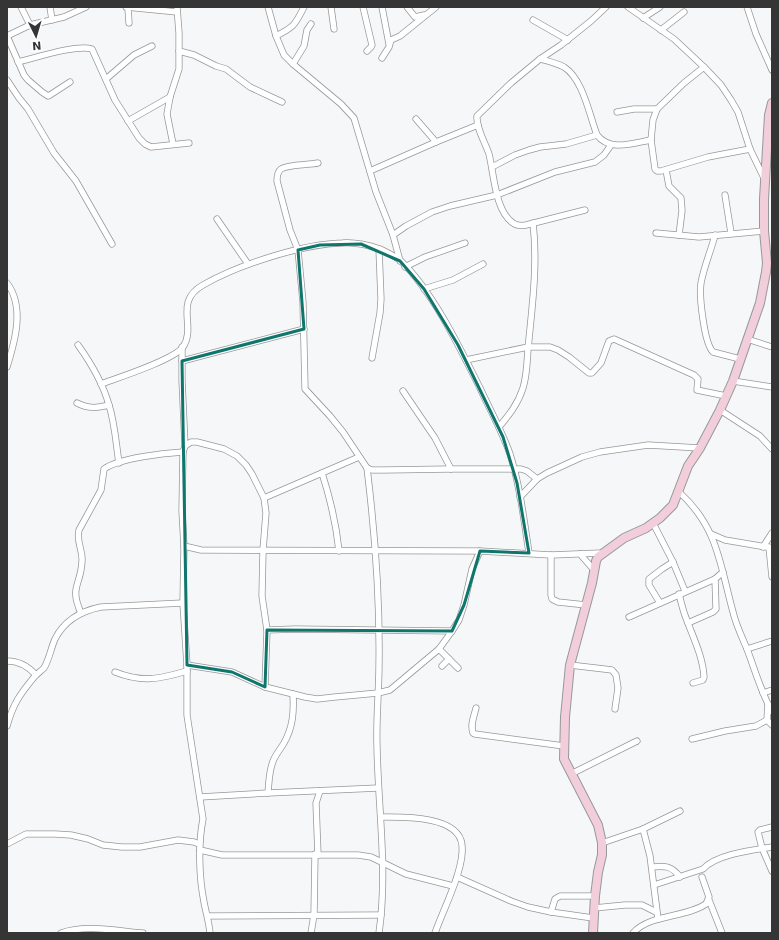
<svg xmlns="http://www.w3.org/2000/svg" width="779" height="940" viewBox="0 0 779 940" font-family="'DejaVu Sans',sans-serif">
<style>
.lines{fill:none;stroke-linecap:round;stroke-linejoin:round}
.street-casing{stroke:#969899;stroke-width:7}
.secondary-casing{stroke:#969899;stroke-width:10}
.street{stroke:#fff;stroke-width:5.5}
.secondary{stroke:#f1ced9;stroke-width:8}
.marked{fill:none;stroke:#0f766e;stroke-width:3;stroke-linejoin:round}
</style>
<rect width="100%" height="100%" fill="#f6f7f9"/>
<g class="lines">
<g class="street-casing">
<g id="street">
<path d="M21 7 30 25"/>
<path d="M50 7 52 20"/>
<path d="M126 7 177 12"/>
<path d="M268 7 276 36 284 55 293 64 341 104 354 118 376 192 393 235 400 261"/>
<path d="M331 7 334 29"/>
<path d="M363 7 372 45 371 47 367 51"/>
<path d="M382 7 389 44"/>
<path d="M407 7 415 17 424 15"/>
<path d="M628 7 674 39 704 67 721 85 731 100 738 112 750 149 764 178"/>
<path d="M747 7 756 34 772 70"/>
<path d="M128 8 129 23"/>
<path d="M643 18 660 7"/>
<path d="M533 20 568 40"/>
<path d="M661 30 684 12"/>
<path d="M7 36 24 75 28 80 42 92 48 96 50 95 70 82"/>
<path d="M7 36 30 25 64 17 86 7"/>
<path d="M276 36C294 27 295 25 304 7"/>
<path d="M179 51 194 55 216 66 226 69 250 87 282 102"/>
<path d="M382 58 389 47 391 40 400 36 436 7"/>
<path d="M540 59C548 61 557 63 564 67 583 79 589 114 597 135 610 152 633 143 651 140"/>
<path d="M18 62C35 58 77 44 92 49L115 100 139 138 145 144 151 147 189 143"/>
<path d="M293 64 304 46 307 30 311 24"/>
<path d="M704 67 684 83 657 109 653 120 651 140 655 169 657 171H661L708 157 750 149"/>
<path d="M106 79 134 55 152 46"/>
<path d="M7 80 19 98 28 109 54 153 76 181 112 244"/>
<path d="M617 112 634 109H657"/>
<path d="M416 119 436 142"/>
<path d="M128 121 170 97"/>
<path d="M173 144 167 114 170 97 179 69V33L177 7"/>
<path d="M318 163C309 165 288 164 281 169 277 172 277 177 277 181L290 230 298 250 303 302 305 389 330 416 343 432 367 468 372 470H384L451 469H521L527 471 537 479"/>
<path d="M492 167 515 155 529 150 540 147 566 144 597 135"/>
<path d="M666 170 669 186 681 198 682 211 679 235"/>
<path d="M370 171 436 142 478 125"/>
<path d="M725 195 731 233"/>
<path d="M585 210 526 225C521 226 517 226 513 223 495 211 494 174 489 154 485 142 476 128 477 116L511 83 540 59 561 45 591 21 606 7"/>
<path d="M217 219 248 264"/>
<path d="M656 233 699 237 764 231"/>
<path d="M393 235 406 226 432 212 450 206 497 195 555 172 595 162 604 155 611 145"/>
<path d="M715 235C711 251 704 266 701 283 699 295 704 343 713 352L740 359"/>
<path d="M405 267 425 257 465 243"/>
<path d="M7 283C25 307 15 341 7 367"/>
<path d="M424 289 453 280 483 264"/>
<path d="M747 339 772 347"/>
<path d="M78 345C91 363 103 384 109 405 115 424 116 444 119 463"/>
<path d="M182 347V380L185 446"/>
<path d="M372 358 380 313 381 299 379 249"/>
<path d="M466 360 528 347H550L558 350 569 357 589 373H592L601 363 609 341 614 339 694 375 698 379 697 390 726 396"/>
<path d="M182 361 304 329"/>
<path d="M733 381 772 387"/>
<path d="M101 384C117 378 174 360 183 347 197 326 173 302 203 285 238 265 302 244 342 243 354 242 368 245 380 249 386 252 395 256 401 261 433 292 460 348 480 388 490 410 502 431 510 454 520 486 524 520 529 553"/>
<path d="M403 391 435 438 451 469"/>
<path d="M77 403C89 409 97 408 109 405"/>
<path d="M720 410 760 436 772 449"/>
<path d="M499 427C509 415 518 404 523 388 527 375 527 362 528 349 532 307 538 265 533 223"/>
<path d="M367 468C375 533 380 599 379 664 379 691 376 719 377 746 378 808 388 871 379 933"/>
<path d="M322 473C331 501 336 522 339 551"/>
<path d="M679 492C718 527 720 565 733 612 736 625 742 637 747 649 755 670 761 692 772 712"/>
<path d="M520 497 537 479 547 473 582 457 600 452 648 445 700 448"/>
<path d="M264 498 359 457"/>
<path d="M653 523 673 562 685 591"/>
<path d="M711 534 725 540 772 548"/>
<path d="M184 546 201 550 480 551 551 555 601 553"/>
<path d="M763 547 772 533"/>
<path d="M769 547 772 577"/>
<path d="M580 554 594 570"/>
<path d="M551 555V595L552 599 558 602 586 605"/>
<path d="M679 594C681 602 683 611 686 618 693 637 703 657 704 677L703 680 693 683"/>
<path d="M660 603 649 585V579L662 569 673 562"/>
<path d="M81 613C69 586 81 586 82 561 83 550 76 542 79 530L101 490 104 469C119 458 165 453 183 452"/>
<path d="M629 617 715 579 723 572"/>
<path d="M688 623 713 612 716 609 715 579"/>
<path d="M267 630 295 629 452 631"/>
<path d="M439 649 458 668"/>
<path d="M747 649 772 641"/>
<path d="M7 661C19 661 28 666 36 675"/>
<path d="M187 665 232 672 265 687 305 697 317 699 335 697 378 693 390 690 439 649 452 631 459 620 464 605 472 569 480 551"/>
<path d="M570 665 604 669 612 670 616 675 618 688 615 709"/>
<path d="M442 666 449 659"/>
<path d="M115 672C143 683 159 679 187 671"/>
<path d="M763 693 772 690"/>
<path d="M768 704 767 720 772 725"/>
<path d="M476 708C474 717 470 724 473 733L475 734 564 746"/>
<path d="M7 726C13 704 20 694 35 676 38 673 41 671 44 668 49 660 51 648 55 639 64 621 81 611 101 607L183 603"/>
<path d="M692 739 725 731 756 726 767 720"/>
<path d="M571 774 637 741"/>
<path d="M268 793C269 781 269 769 274 759 277 753 281 748 284 743 293 727 294 712 293 694"/>
<path d="M200 797 268 793 378 788"/>
<path d="M381 817C402 817 459 815 462 845 465 868 443 910 435 933"/>
<path d="M772 827 760 830 758 832 762 848 772 871"/>
<path d="M643 829 650 856 658 919"/>
<path d="M602 843 643 829 680 811"/>
<path d="M7 844 26 834H55L71 835 88 839 103 845 122 847H140L178 840 194 842 199 844"/>
<path d="M200 850 222 855H358L371 857 406 874 453 886"/>
<path d="M318 855 316 803 320 791"/>
<path d="M652 867C665 866 671 865 680 877"/>
<path d="M457 877 511 901 528 907 551 912 593 918"/>
<path d="M654 885 703 869C716 854 753 850 772 847"/>
<path d="M709 900 722 933"/>
<path d="M594 908 625 905H642L656 912"/>
<path d="M551 912 555 899 560 896H595"/>
<path d="M208 916 381 915"/>
<path d="M61 933C86 924 117 931 143 933"/>
<path d="M210 933C209 922 206 913 204 902 199 877 198 844 203 819L187 715V665L183 603 184 546 182 511 183 452 185 446 191 442H197L224 449 237 456 246 465 252 474 264 498 266 513 263 550 262 596 267 630 265 687"/>
<path d="M311 933 314 915 315 854"/>
<path d="M633 933C650 914 685 918 706 904L709 897 702 877"/>
</g>
</g>
<g class="secondary-casing">
<path id="secondary" d="M593 933 595 896 598 872 602 855V843L598 825 564 759 565 717 570 665 592 583 596 561 598 557 624 538 646 528 660 518 673 505 688 466 700 448 720 410 733 381 760 303 766 272 767 263 764 231V199L769 115 772 103"/>
</g>
<use href="#street" class="street"/>
<use href="#secondary" class="secondary"/>
</g>
<path class="marked" d="M361 244 400 261 424 289 458 345 503 437 517 483 529 553 480 551 464 605 452 631 267 630 265 687 232 672 187 665 182 361 304 329 298 250 320 245Z"/>
<rect width="779" height="940" fill="none" stroke="#353536" stroke-width="16"/>
<g transform="translate(36 36) rotate(175)" stroke="#ffffff" stroke-width="3" paint-order="stroke">
<path d="M0-3L7 15L0 10L-7 15Z" fill="#353536"/>
<text y="-6" font-size="11" font-weight="bold" text-anchor="middle" fill="#353536">N</text>
</g>
</svg>
